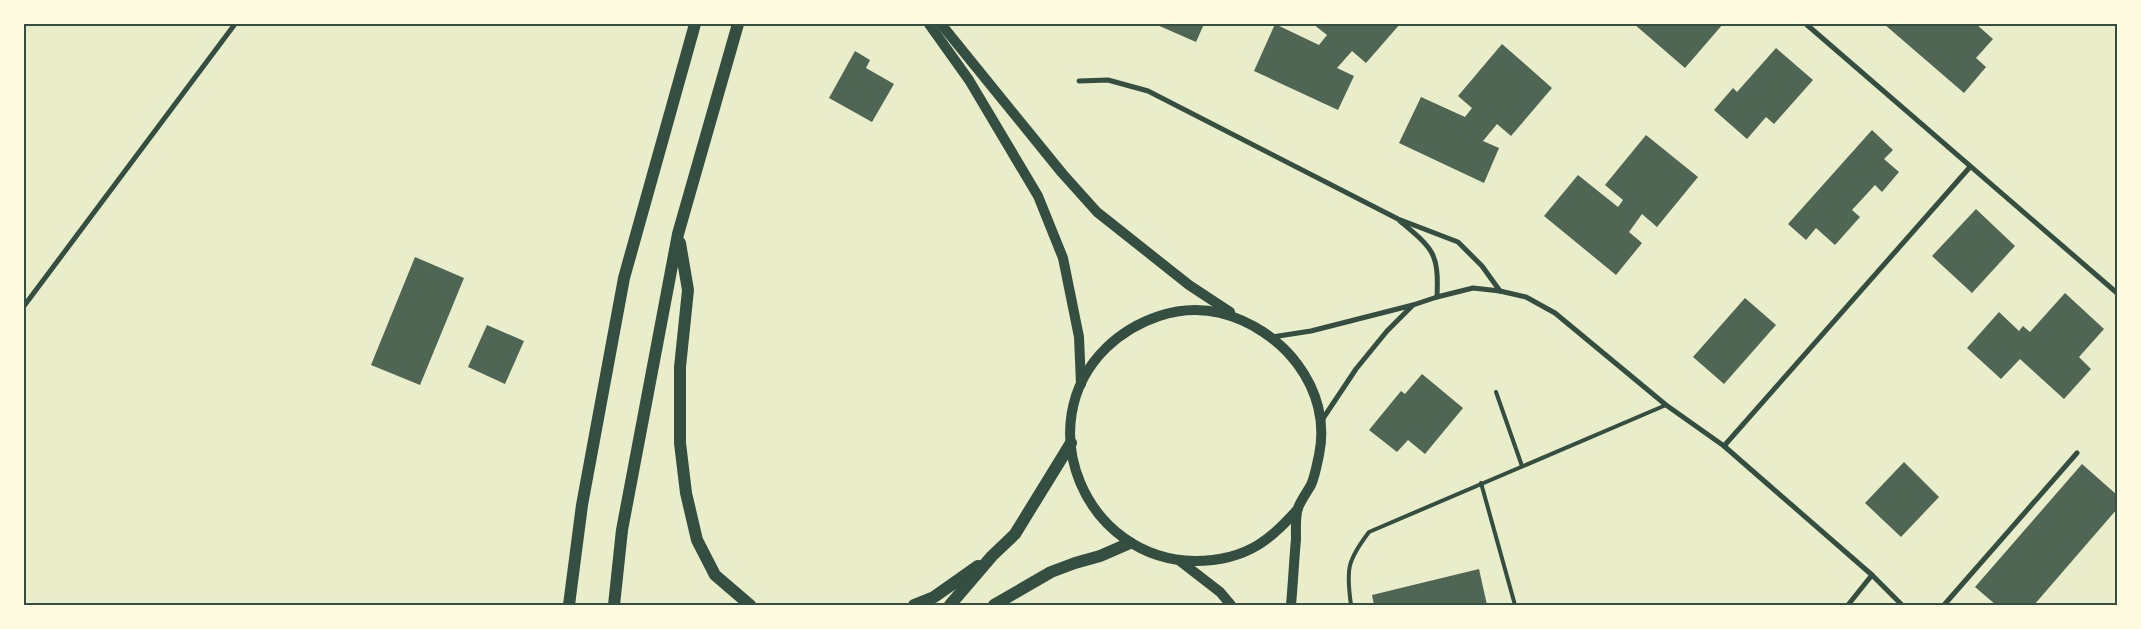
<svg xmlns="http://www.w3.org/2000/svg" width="2141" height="629" viewBox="0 0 2141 629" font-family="'Work Sans',sans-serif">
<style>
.building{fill:#4f6655}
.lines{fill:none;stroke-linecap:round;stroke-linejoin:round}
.service{stroke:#344e41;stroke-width:4}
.minor{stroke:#344e41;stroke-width:5}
.secondary{stroke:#344e41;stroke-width:10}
.primary{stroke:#344e41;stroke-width:12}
.neatline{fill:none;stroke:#344e41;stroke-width:2}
</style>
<rect width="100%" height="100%" fill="#e9edc9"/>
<g class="building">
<path d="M1155 24H1204L1196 42Z"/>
<path d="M1275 24 1319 45 1327 35 1313 24H1400L1366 63 1352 51 1337 68 1354 76 1338 110 1254 71Z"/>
<path d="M1634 24H1723L1685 68Z"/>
<path d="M1884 24H1976L1993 39 1976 58 1986 67 1964 93Z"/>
<path d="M1502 44 1552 88 1511 136 1497 124 1483 141 1499 148 1484 183 1399 143 1421 97 1465 117 1472 108 1458 96Z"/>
<path d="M1776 48 1813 80 1774 124 1766 117 1747 139 1714 110 1733 88 1737 92Z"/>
<path d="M855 51 870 60 866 68 894 84 872 122 829 98Z"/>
<path d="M1872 130 1893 150 1884 159 1899 172 1882 192 1875 185 1852 210 1860 217 1835 245 1816 228 1806 240 1788 224Z"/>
<path d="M1646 135 1698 177 1657 227 1642 214 1629 232 1642 243 1616 275 1544 216 1578 175 1618 207 1623 200 1605 185Z"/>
<path d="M1976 209 2015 246 1972 293 1932 256Z"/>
<path d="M415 257 464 278 420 385 371 365Z"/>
<path d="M2065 293 2104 329 2079 357 2091 369 2064 399 2020 359 2001 379 1967 348 1999 312 2019 331 2023 326 2030 332Z"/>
<path d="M1745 298 1776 325 1724 384 1693 357Z"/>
<path d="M487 325 524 341 505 384 468 367Z"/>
<path d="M1422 374 1463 408 1425 454 1408 440 1397 452 1369 430 1401 391 1405 394Z"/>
<path d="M1904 462 1939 497 1901 537 1865 503Z"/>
<path d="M2082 464 2117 495V509L2034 605H1996L1975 587Z"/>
<path d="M1479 569 1487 605H1374L1372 595Z"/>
</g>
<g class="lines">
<g class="service">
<path d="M1496 392 1522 466"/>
<path d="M1481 483 1515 605"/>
<path d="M1351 605C1346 569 1347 561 1369 532L1666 405"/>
</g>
<g class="minor">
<path d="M1806 24 2117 293"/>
<path d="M1079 81 1108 80 1148 91 1398 219 1458 242 1482 266 1500 291"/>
<path d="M1400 221C1433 249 1439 252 1437 297"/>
<path d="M1413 305 1437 297 1473 288 1500 291 1526 297 1555 313 1666 405 1724 446 1872 575 1902 605"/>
<path d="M24 306 235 24"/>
<path d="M1272 337 1311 331 1413 305 1387 331 1356 369 1322 420"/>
<path d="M1724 446 1970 167"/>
<path d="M1848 605 1872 575"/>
<path d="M1944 605 2077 453"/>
</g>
<g class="secondary">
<path d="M929 24 969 80 1038 196 1063 258 1079 337 1081 384"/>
<path d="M941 24 1062 173 1097 212 1189 285 1230 312"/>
<path d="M1180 561 1220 592 1231 605"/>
<path d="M1291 605C1293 583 1294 561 1296 539 1296 529 1295 517 1298 508 1301 500 1307 492 1311 485 1315 476 1317 464 1319 455 1333 389 1282 328 1220 313 1179 303 1135 320 1106 348 1028 425 1086 560 1195 561 1217 561 1240 556 1258 545 1274 535 1286 522 1298 509"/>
</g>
<g class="primary">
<path d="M680 243 688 290 680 367V443L686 493 697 540 715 575 750 605"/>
<path d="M569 605 582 505 624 278 695 24"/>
<path d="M614 605 622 530 678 234 738 24"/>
<path d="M914 605 934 597 978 566"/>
<path d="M950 605 992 556 1015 534 1071 443"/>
<path d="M994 605 1051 572 1075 563 1100 556 1130 543"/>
</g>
</g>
<rect width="2141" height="629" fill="none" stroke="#fefae0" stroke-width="50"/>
<rect x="25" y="25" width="2091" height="579" class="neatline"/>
</svg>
